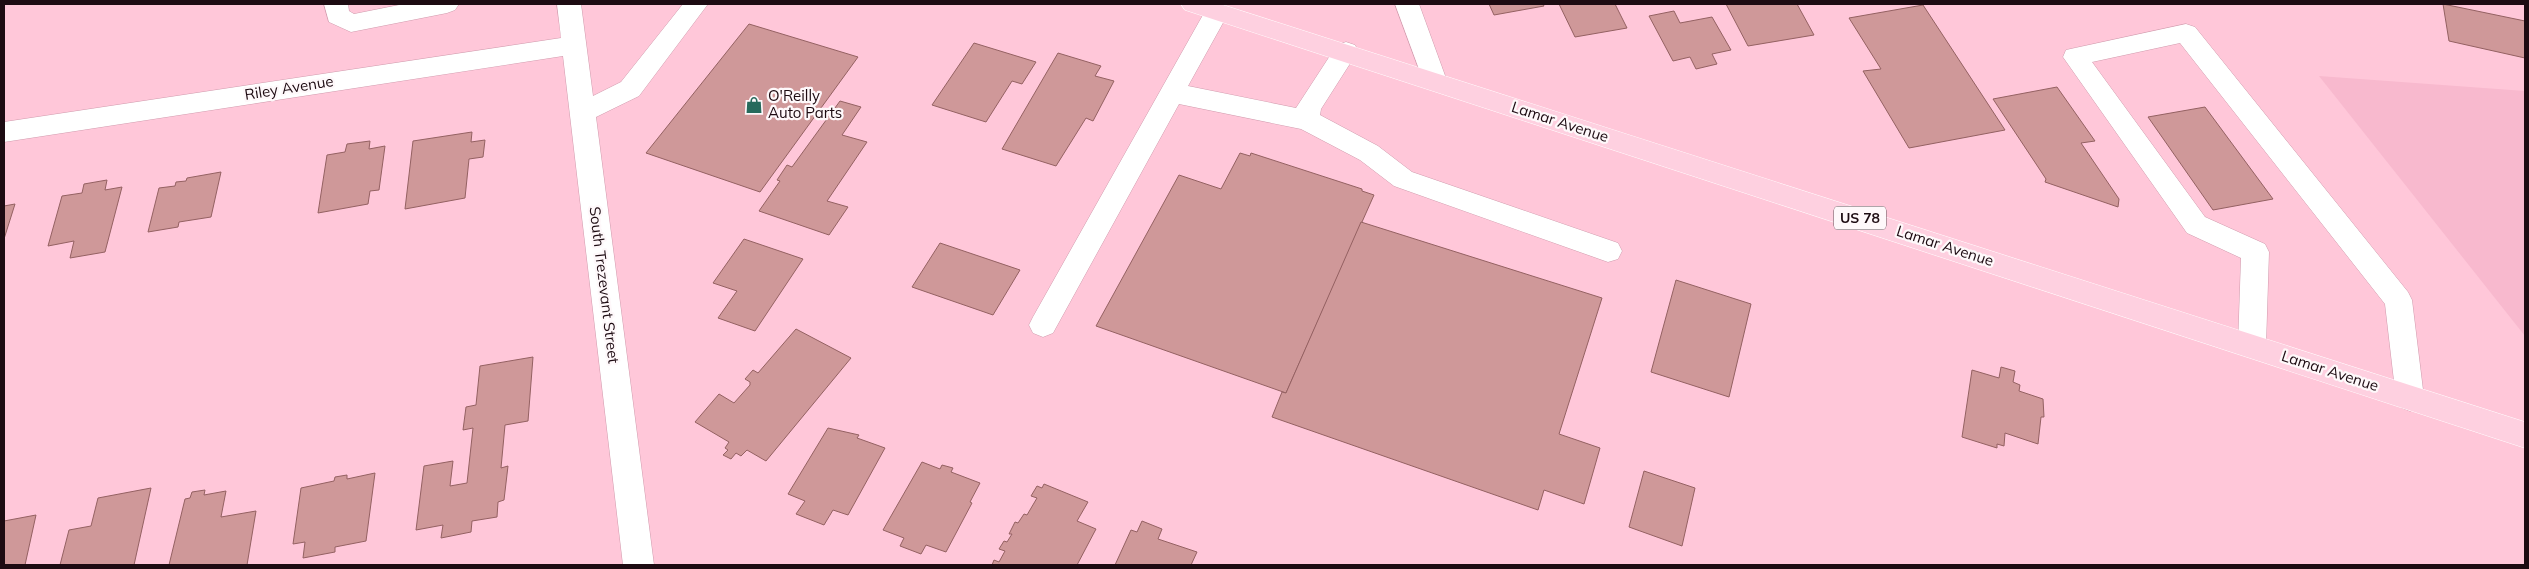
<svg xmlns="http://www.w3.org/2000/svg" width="2529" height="569" viewBox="0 0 2529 569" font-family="Mulish,sans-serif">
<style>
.built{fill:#f8b9ce}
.building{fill:#cf9899;stroke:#946162}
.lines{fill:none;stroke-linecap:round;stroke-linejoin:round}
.minor-casing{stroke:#d09bad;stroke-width:1}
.major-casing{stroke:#fff;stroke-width:1}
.minor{fill:#fff;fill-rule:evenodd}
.major{fill:#fed0e0;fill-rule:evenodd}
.labels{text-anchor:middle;stroke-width:4.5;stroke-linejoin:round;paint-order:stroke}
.shield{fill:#fef8fa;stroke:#605258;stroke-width:1}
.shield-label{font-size:14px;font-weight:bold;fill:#1d0b12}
.street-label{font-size:15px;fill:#1d0b12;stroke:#fef8fa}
.poi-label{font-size:15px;fill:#1d0b12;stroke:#fef8fa;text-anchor:start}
</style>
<rect width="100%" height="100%" fill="#ffc7d9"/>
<path class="built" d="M2319 76 2525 91V336Z"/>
<g class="building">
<path d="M1489 4H1543L1544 6 1494 15Z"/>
<path d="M1559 4H1615L1627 28 1575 37Z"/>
<path d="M1726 4H1797L1814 35 1748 46Z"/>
<path d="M2443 4 2525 21V58L2449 41Z"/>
<path d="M1923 5 2005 130 1909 148 1863 71 1881 69 1849 18Z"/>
<path d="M1674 11 1680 23 1712 17 1731 50 1712 54 1717 64 1696 69 1690 57 1673 61 1649 16Z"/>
<path d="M749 24 858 57 760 192 646 153Z"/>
<path d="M974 43 1036 62 1022 84 1012 81 986 122 932 105Z"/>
<path d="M1058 53 1101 66 1095 76 1114 81 1093 121 1086 118 1056 166 1002 149Z"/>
<path d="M2057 87 2095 141 2081 143 2119 199 2118 207 2045 182 2046 179 1993 99Z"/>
<path d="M840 101 861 107 842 135 867 142 827 201 848 207 829 235 759 211 780 181 777 180 787 165 792 167Z"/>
<path d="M2205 107 2273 199 2213 210 2148 117Z"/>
<path d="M472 132 471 142 485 140 483 157 469 159 465 198 405 209 413 141Z"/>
<path d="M370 141 369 149 385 146 379 190 370 191 368 204 318 213 327 155 345 152 347 144Z"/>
<path d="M1240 153 1250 156 1251 153 1362 189V191L1374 195 1286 393 1096 326 1179 175 1221 189Z"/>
<path d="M221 172 211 217 179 222 178 227 148 232 159 188 175 186 176 182 186 181 187 178Z"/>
<path d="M107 180 105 190 122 187 105 252 70 258 74 241 48 246 62 196 82 193 84 184Z"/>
<path d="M15 204 4 239V206Z"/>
<path d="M1361 222 1602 298 1559 434 1600 448 1584 504 1544 490 1538 510 1272 417 1282 392 1286 393Z"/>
<path d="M744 239 803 259 755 331 718 318 737 291 713 283Z"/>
<path d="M940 243 1020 270 993 315 912 287Z"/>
<path d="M1676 280 1751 304 1729 397 1651 372Z"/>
<path d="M796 329 851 358 766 461 747 450 741 456 736 453 731 459 723 455 728 450 725 448 729 442 695 422 719 394 734 403 750 385V382L745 379 753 370 758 373Z"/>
<path d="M533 357 528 421 505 425 501 468 508 466 504 500 498 502 497 517 472 521 471 532 441 538 443 525 416 530 424 466 453 461 450 486 467 483 473 428 463 430 466 407 476 405 480 366Z"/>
<path d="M2001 367 2015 371 2013 382 2020 385 2019 391 2043 399 2044 417H2041L2038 444 2005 433 2004 446 1997 444V448L1962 437 1972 370 1999 378Z"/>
<path d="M828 428 859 435 857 438 885 448 848 515 833 510 824 525 796 514 805 501 788 494Z"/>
<path d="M922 462 940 469 942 465 953 468 951 472 980 483 970 502 972 503 946 552 926 545 921 554 900 546 904 538 883 530Z"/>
<path d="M1644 471 1695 488 1682 546 1629 527Z"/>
<path d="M375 473 366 541 335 547V552L303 558 305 542 293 544 301 488 334 481 335 477 347 475V479Z"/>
<path d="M1044 484 1088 502 1077 521 1096 529 1077 565H992L994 560 999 562 1005 551 999 549 1004 541 1007 542 1012 534H1009L1015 522 1018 523 1024 514 1027 515 1037 498 1031 496 1037 486 1042 488Z"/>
<path d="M151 488 134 565H60L69 530 91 526 98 498Z"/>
<path d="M205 490 204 495 226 491 221 517 256 511 247 565H169L185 499 190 498 192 492Z"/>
<path d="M36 515 25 565H4V521Z"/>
<path d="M1142 521 1162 529 1158 539 1197 552 1191 565H1115L1131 530 1137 532Z"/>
</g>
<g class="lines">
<g class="minor-casing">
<g id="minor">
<path d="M324 4H348L349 11 354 14 404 4H459L455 10 447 13 351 32 329 22Z"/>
<path d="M557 4H581L593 96 621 82 683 4H708L639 96 596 117 654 565H623L563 56 4 142V122L561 38Z"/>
<path d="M1215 4 1226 6 1229 12 1188 86 1296 108 1337 45 1346 42 1355 45 1358 51 1321 109 1320 115 1378 146 1412 172 1618 243 1622 251 1618 259 1608 262 1394 186 1360 160 1301 129 1179 104 1053 333 1043 337 1033 333 1029 325 1033 317 1208 6Z"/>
<path d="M1395 4H1419L1447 81 1444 88 1435 90 1426 88Z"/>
<path d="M2186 24 2195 27 2408 292 2412 300 2424 398 2420 407 2410 411 2400 407 2396 398 2385 304 2180 43 2092 62 2205 217 2265 244 2269 252 2266 345 2262 354 2252 357 2242 354 2238 345 2241 258 2187 233 2063 57 2066 50 2075 48Z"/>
</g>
</g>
<g class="major-casing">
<path id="major" d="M1181 4H1220L2525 422V448L1185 10Z"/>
</g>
<use href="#minor" class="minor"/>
<use href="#major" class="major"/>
</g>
<defs>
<g id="shop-bare" transform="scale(1.35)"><path d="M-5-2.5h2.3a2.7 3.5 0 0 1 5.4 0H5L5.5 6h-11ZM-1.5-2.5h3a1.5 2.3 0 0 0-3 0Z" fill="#266a5c" stroke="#fef8fa" stroke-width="2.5" paint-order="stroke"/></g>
</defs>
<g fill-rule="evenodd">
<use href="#shop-bare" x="754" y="105"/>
</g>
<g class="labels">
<rect class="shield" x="1834" y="206.5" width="52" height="23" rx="4"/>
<g class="shield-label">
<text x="1860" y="223">US 78</text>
</g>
<g class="street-label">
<text transform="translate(289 88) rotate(-9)" y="5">Riley Avenue</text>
<text transform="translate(1560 122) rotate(18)" y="5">Lamar Avenue</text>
<text transform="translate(1945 246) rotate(18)" y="5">Lamar Avenue</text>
<text transform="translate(604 285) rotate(83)" y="5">South Trezevant Street</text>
<text transform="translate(2330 371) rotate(18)" y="5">Lamar Avenue</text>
</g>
<g class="poi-label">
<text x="768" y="101">O'Reilly<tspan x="768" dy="17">Auto Parts</tspan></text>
</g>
</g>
<rect width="2529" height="569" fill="none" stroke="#1d0b12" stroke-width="10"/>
</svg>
